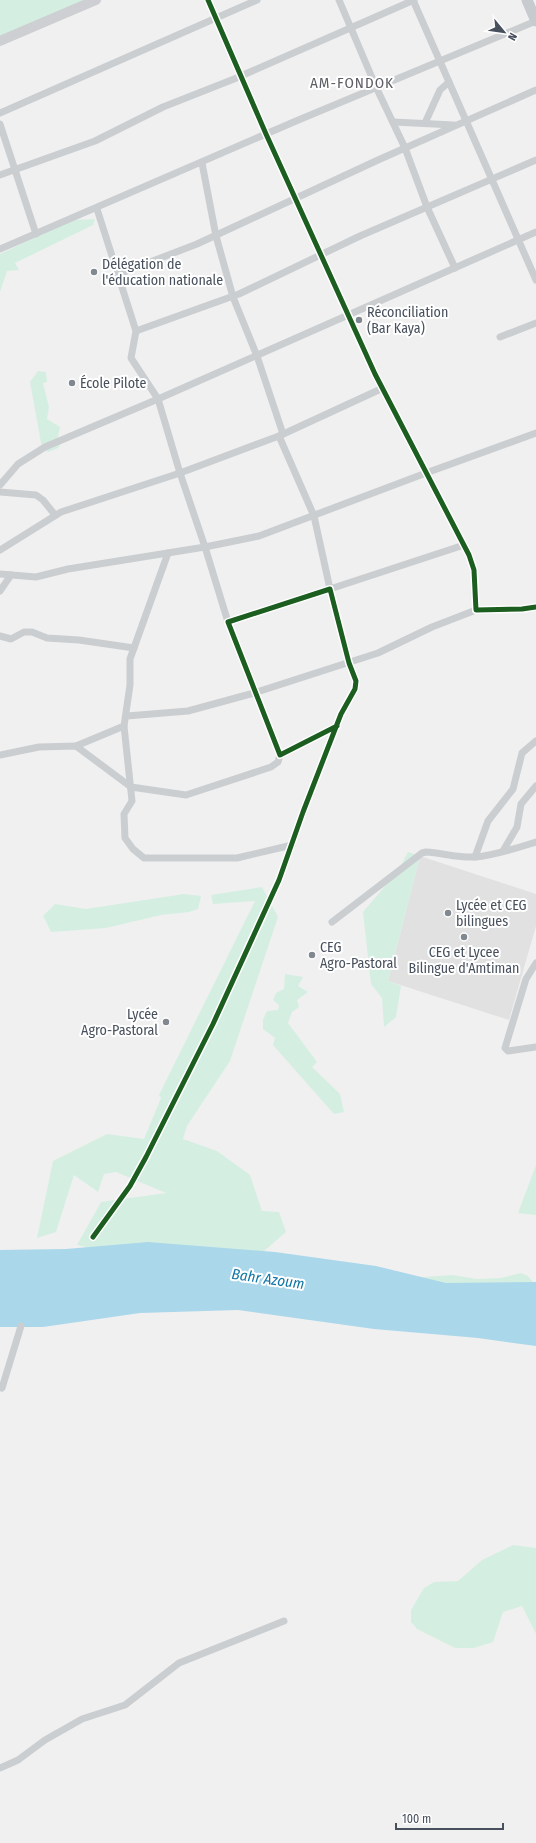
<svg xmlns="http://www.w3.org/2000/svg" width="536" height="1843" viewBox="0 0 536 1843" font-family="'Fira Sans Condensed',sans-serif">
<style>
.education{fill:#e2e1e2}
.green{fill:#d4efe2}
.water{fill:#abd7eb}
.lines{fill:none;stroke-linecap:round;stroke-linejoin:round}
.street{stroke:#cbced1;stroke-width:7}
.secondary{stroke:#cdcfd2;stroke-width:10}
.primary{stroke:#c7cace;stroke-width:11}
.cycleway-casing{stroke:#fff;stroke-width:8}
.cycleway{stroke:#1b5e20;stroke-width:5}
.poi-dot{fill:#828890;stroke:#fff;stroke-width:1.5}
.labels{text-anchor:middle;stroke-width:4;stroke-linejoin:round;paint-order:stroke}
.poi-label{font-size:14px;fill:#47505c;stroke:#fff;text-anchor:start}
.neighbourhood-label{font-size:15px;letter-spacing:1px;fill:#5c5e63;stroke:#fff}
.water-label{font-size:15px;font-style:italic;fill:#1176a5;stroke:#fff}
</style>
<rect width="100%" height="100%" fill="#f0f0f0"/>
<path class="education" d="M420 856 536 894V926L509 1020 388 981Z"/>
<g class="green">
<path d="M0 0H96L0 41Z"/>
<path d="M95 219 93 225 15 263 19 270 7 271 0 292V254L72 220Z"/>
<path d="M38 371 46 372 47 382 43 383 49 407 47 419 60 427 58 437 61 443 58 448 48 452 42 448 30 382Z"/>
<path d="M408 852 420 856 388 981 401 986 396 1017 384 1027 382 998 371 984 363 912 398 871Z"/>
<path d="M262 887 278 917 230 1061 187 1126 183 1139 217 1151 250 1175 262 1211 279 1212 286 1232 263 1252 100 1250 77 1245 101 1202 166 1193 116 1172 104 1174 98 1192 74 1175 56 1232 37 1238 53 1161 107 1134 144 1139 161 1098 159 1095 255 901 213 904 211 895Z"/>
<path d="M184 894 201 896 198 909 189 912 161 915 106 928 51 932 43 916 55 904 86 909Z"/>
<path d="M285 974 303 977 298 986 308 992 297 1000 299 1007 292 1012 288 1023 317 1062 312 1067 340 1094 344 1112 334 1114 273 1045 275 1038 263 1029V1020L267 1011 278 1010 279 1005 273 1000 276 993 284 989Z"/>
<path d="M536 1165V1215L518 1213Z"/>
<path d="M521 1273 528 1276 536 1286 488 1295 411 1278 452 1275 477 1279 501 1278Z"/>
<path d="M513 1545 536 1548V1634L522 1606 503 1612 493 1642 474 1648H455L417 1629 411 1622V1610L424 1588 434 1582 458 1581 482 1560Z"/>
</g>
<path class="water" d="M148 1242 275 1252 376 1266 446 1283 536 1282V1346L478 1338 374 1329 238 1310 140 1313 43 1327H0V1250L66 1249Z"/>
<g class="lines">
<g class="street">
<path d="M208 0 266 134 375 374 469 555 474 570 476 610 522 609 536 607"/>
<path d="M339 0 376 87 405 148 427 207 455 268"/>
<path d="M413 0 536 280"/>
<path d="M0 113 257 0"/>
<path d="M393 122 454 125"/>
<path d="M425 123 440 90 449 82"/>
<path d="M0 124 36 234"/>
<path d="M202 163 216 236 233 297 257 356 283 434"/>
<path d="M0 175 95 141 163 107 234 79 414 0"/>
<path d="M0 249 296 121 536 21"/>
<path d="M119 274 197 244 378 160 536 90"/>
<path d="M136 331 239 294 360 236 536 160"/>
<path d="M500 337 536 323"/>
<path d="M279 436 314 516 330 589 464 545"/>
<path d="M0 485 18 464 45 447 158 399 536 232"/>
<path d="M0 492 36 495 43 500 55 515"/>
<path d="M0 550 61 512 180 473 279 436 383 388"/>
<path d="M0 574 36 577 68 569 205 547 180 473 158 399 131 358 136 331 97 209"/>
<path d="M0 591 11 575"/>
<path d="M228 622 205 547 259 536 426 473 536 433"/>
<path d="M0 636 11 639 24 632H32L47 638 79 640 134 648"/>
<path d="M127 716 188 711 254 693 378 653 432 627 476 610"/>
<path d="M124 726 132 801 124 814 125 838 133 849 144 858H237L292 845"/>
<path d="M76 746 124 726 130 685V659L168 553"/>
<path d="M0 755 39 747 76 746 131 787 186 795 271 767 278 762 280 755"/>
<path d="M503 851 517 827 521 804 536 786"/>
<path d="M475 857 488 821 513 789 522 753 536 741"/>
<path d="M332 922 422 853 426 852C442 853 459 858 475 857 496 855 517 848 536 842"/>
<path d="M536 963 526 979 505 1048 508 1051 536 1047"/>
<path d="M93 1237 130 1186 146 1157 213 1024 279 880 303 812 341 714 355 689 356 681 349 663 330 589 228 622 280 755 337 726"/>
<path d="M0 1387 2 1388 21 1326"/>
<path d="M0 1768 18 1760 45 1740 82 1719 125 1705 179 1663 284 1621"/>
</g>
<path class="secondary" d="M0 41 96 0"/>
<path class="primary" d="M527 0 536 21"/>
<g class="cycleway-casing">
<g id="cycleway">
<path d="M208 0 266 134 375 374 469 555 474 570 476 610 522 609 536 607"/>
<path d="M93 1237 130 1186 146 1157 213 1024 279 880 303 812 341 714 355 689 356 681 349 663 330 589 228 622 280 755 337 726"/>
</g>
</g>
<use href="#cycleway" class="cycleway"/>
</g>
<g class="poi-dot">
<circle cx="94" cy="272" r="4"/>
<circle cx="359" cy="320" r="4"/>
<circle cx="72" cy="383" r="4"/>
<circle cx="448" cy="913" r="4"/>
<circle cx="464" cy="937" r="4"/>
<circle cx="312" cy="955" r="4"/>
<circle cx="166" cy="1022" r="4"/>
</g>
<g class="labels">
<g class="poi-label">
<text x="102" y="269">Délégation de<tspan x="102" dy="16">l'éducation nationale</tspan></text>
<text x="367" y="317">Réconciliation<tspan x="367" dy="16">(Bar Kaya)</tspan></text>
<text x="80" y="388">École Pilote</text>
<text x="456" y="910">Lycée et CEG<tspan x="456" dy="16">bilingues</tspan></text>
<text x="320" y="952">CEG<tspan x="320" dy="16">Agro-Pastoral</tspan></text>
<text x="464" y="957" text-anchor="middle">CEG et Lycee<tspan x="464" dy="16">Bilingue d'Amtiman</tspan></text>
<text x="158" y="1019" text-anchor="end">Lycée<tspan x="158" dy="16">Agro-Pastoral</tspan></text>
</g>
<g class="neighbourhood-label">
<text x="352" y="88">AM-FONDOK</text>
</g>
<g class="water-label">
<text transform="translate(268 1279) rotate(8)" y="5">Bahr Azoum</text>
</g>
</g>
<g transform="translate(504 32) rotate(119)" stroke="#ffffff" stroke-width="3" paint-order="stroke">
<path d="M0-3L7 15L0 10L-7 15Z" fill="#47505c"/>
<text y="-6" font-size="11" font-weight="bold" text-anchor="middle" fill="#47505c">N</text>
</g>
<path d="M396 1823v6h107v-6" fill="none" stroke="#47505c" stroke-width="2"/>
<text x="402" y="1823" font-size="12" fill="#47505c" stroke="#ffffff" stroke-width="3" paint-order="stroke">100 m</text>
</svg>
